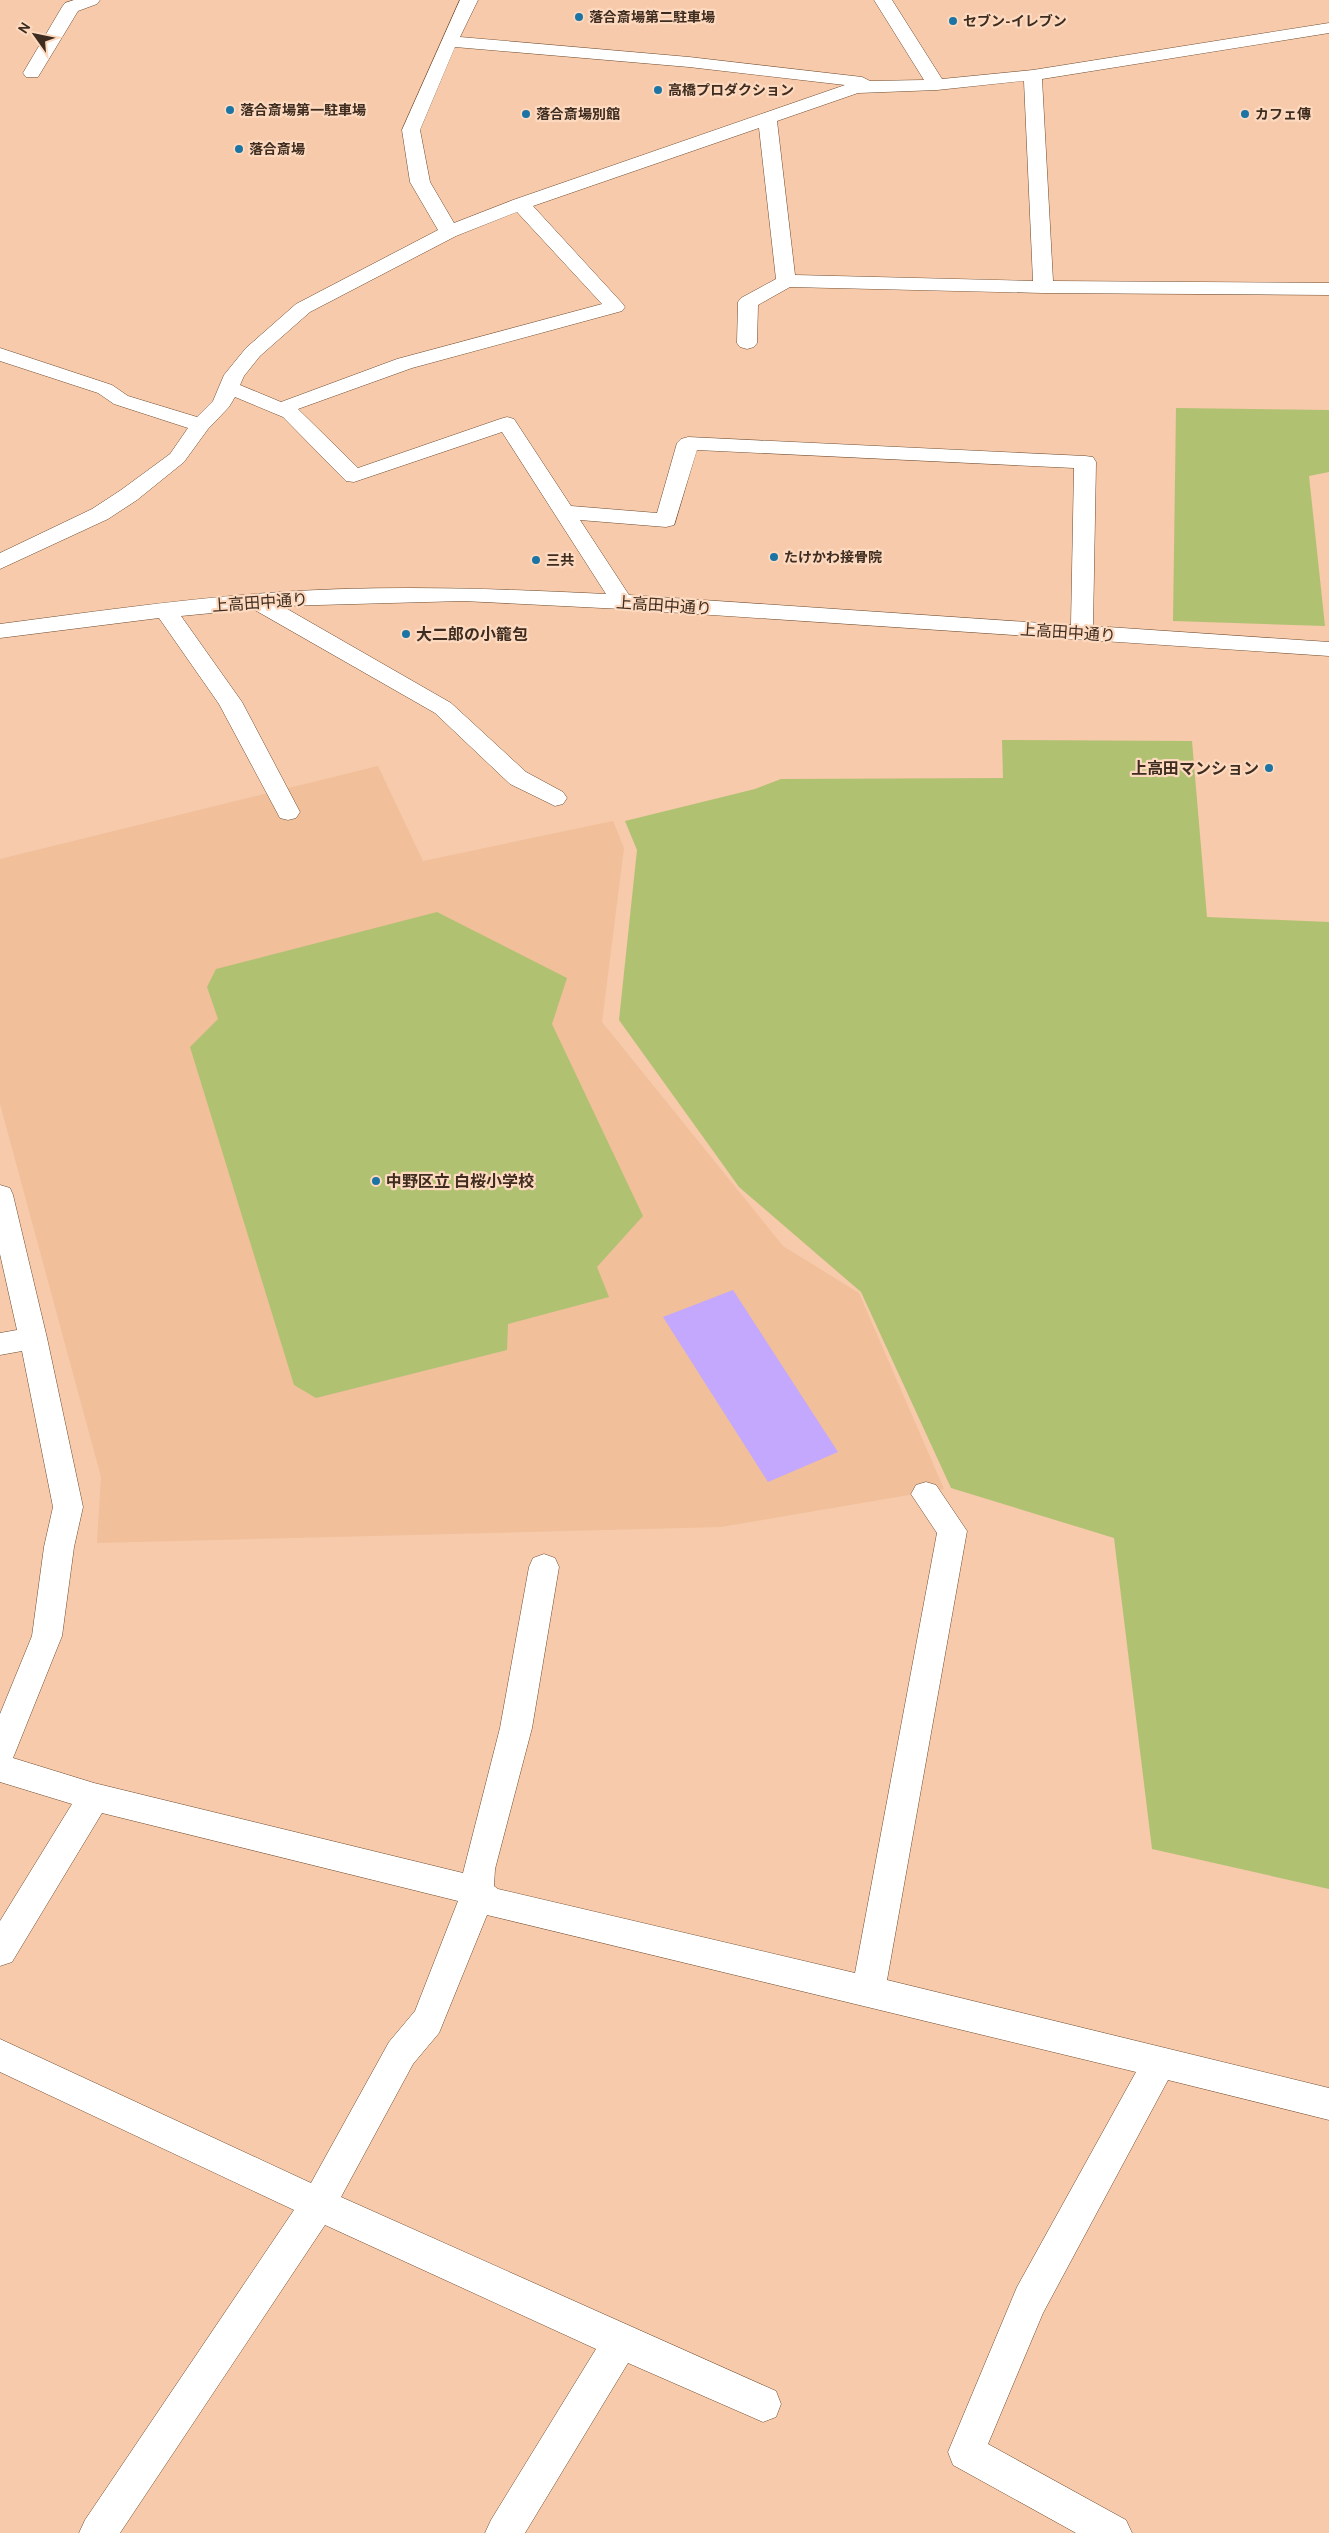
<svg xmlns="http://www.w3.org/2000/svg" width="1329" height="2533" viewBox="0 0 1329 2533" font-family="Overpass,'Noto Sans JP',sans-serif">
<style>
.built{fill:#f1bf9a}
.green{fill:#b1c172}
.water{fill:#c3a8fd}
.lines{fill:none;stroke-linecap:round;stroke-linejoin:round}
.minor-casing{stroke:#6f4b2e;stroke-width:1}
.minor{fill:#fff;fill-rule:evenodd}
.poi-dot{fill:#1b74a3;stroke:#fdd9bf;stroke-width:2}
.labels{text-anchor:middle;stroke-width:4.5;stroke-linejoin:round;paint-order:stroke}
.far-poi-label{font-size:14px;font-weight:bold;fill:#3d2c1f;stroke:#fdd9bf;text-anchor:start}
.street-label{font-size:16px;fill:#3d2c1f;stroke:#fdd9bf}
.poi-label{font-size:16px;font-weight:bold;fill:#3d2c1f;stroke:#fdd9bf;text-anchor:start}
</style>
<rect width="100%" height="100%" fill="#f6caaa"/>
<path class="built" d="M 378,766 L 423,861 L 613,821 L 624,848 L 602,1022 L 783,1246 L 859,1293 L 944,1489 L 721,1527 L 97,1543 L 101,1477 L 0,1104 L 0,859 Z"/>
<g class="green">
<path d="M 1176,408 L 1329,410 L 1329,472 L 1309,476 L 1325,626 L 1173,621 Z"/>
<path d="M 1002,740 L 1192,741 L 1207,917 L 1329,922 L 1329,1889 L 1152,1849 L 1114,1538 L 951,1488 L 861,1292 L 739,1187 L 619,1020 L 637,850 L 625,821 L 755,789 L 781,779 L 1003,778 Z"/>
<path d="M 437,912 L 567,978 L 552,1024 L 643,1216 L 597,1267 L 609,1297 L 508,1324 L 507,1350 L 316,1398 L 294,1385 L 190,1047 L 218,1019 L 207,987 L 216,969 Z"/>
</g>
<path class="water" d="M 733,1290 L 838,1452 L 768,1482 L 663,1317 Z"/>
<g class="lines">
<defs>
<g id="minor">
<path d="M 74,0 L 100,0 L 97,4 L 78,11 L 38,77 L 26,77 L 23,73 L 62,7 L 65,3 Z"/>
<path d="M 460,0 L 478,0 L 460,37 L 689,57 L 862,77 L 870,81 L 924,80 L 874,0 L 892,0 L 942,79 L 1033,70 L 1329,23 L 1329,33 L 1042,79 L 1053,281 L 1329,283 L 1329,295 L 1043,293 L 790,287 L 758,305 L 757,343 L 754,347 L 747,349 L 740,347 L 737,343 L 738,302 L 741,298 L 776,279 L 759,128 L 533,206 L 622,303 L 625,307 L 622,311 L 412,368 L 298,409 L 358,468 L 500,419 L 507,417 L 514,419 L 571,506 L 657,513 L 677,443 L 681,439 L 688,437 L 1085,456 L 1093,457 L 1096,462 L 1093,626 L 1329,642 L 1329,656 L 622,609 L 463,601 L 282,606 L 451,703 L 526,772 L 563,792 L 567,798 L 563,804 L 555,806 L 510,784 L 435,713 L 253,609 L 181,616 L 242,702 L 300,812 L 296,818 L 288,820 L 280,818 L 219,704 L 159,618 L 0,638 L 0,624 C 99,611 197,597 296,591 C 400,585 503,589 606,594 L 502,432 L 354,482 L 346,481 L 283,417 L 235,397 L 229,407 L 208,429 L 184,462 L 137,500 L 108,519 L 0,569 L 0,553 L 92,509 L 121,490 L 170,454 L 188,428 L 114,404 L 98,393 L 0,361 L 0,348 L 112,385 L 128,396 L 197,417 L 213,401 L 224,375 L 246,348 L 296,304 L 438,230 L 410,182 L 402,130 ZM 455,47 L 689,67 L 845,85 L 513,200 L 454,223 L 430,182 L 420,130 ZM 1024,81 L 1033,281 L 795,275 L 777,121 L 858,93 L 937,90 ZM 517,212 L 602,304 L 397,359 L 281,402 L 240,385 L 244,376 L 260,356 L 310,312 L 456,236 ZM 697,450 L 1074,468 L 1071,625 L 629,595 L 580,520 L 666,527 L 674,525 Z"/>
<path d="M 0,1185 L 10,1188 L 13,1195 L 47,1338 L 83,1507 L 74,1547 L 62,1636 L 13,1758 L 94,1783 L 463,1873 L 500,1728 L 529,1567 L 533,1558 L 544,1554 L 555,1558 L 559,1567 L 532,1728 L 495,1869 L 494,1886 L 498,1889 L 855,1973 L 937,1533 L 911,1494 L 916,1485 L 926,1482 L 936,1485 L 967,1531 L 887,1980 L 1329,2088 L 1329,2120 L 1168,2080 L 1043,2313 L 988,2444 L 1126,2520 L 1132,2533 L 1076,2533 L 953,2465 L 948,2452 L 1017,2287 L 1136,2072 L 487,1915 L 439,2033 L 413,2064 L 341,2197 L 776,2391 L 781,2404 L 776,2417 L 763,2422 L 628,2363 L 525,2533 L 485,2533 L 491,2520 L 596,2349 L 325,2225 L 120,2533 L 79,2533 L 85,2520 L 294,2210 L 0,2072 L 0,2039 L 311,2183 L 389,2042 L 415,2011 L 458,1901 L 102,1813 L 12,1962 L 0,1966 L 0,1921 L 72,1804 L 0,1782 L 0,1714 L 32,1636 L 44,1547 L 53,1507 L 22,1351 L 0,1355 L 0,1333 L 17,1330 L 0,1254 Z"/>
</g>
</defs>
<use href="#minor" class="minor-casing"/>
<use href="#minor" class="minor"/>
</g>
<g class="poi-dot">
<circle cx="579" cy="17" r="5"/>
<circle cx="953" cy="21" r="5"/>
<circle cx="658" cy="90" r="5"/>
<circle cx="230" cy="110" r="5"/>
<circle cx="526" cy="114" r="5"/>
<circle cx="1245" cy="114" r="5"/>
<circle cx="239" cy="149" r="5"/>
<circle cx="774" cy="557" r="5"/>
<circle cx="536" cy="560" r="5"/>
<circle cx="406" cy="634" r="5"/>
<circle cx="1269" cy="768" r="5"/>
<circle cx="376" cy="1181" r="5"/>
</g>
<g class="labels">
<g class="far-poi-label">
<text x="589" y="22">落合斎場第二駐車場</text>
<text x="963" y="26">セブン-イレブン</text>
<text x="668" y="95">高橋プロダクション</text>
<text x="240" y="115">落合斎場第一駐車場</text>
<text x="536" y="119">落合斎場別館</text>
<text x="1255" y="119">カフェ傳</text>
<text x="249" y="154">落合斎場</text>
<text x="784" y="562">たけかわ接骨院</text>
<text x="546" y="565">三共</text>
</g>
<g class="street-label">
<text transform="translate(260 602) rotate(-4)" y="6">上高田中通り</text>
<text transform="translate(664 605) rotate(4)" y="6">上高田中通り</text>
<text transform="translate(1068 632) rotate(4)" y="6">上高田中通り</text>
</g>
<g class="poi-label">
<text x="416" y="640">大二郎の小籠包</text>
<text x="1259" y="774" text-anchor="end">上高田マンション</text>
<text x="386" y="1187">中野区立 白桜小学校</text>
</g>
</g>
<g transform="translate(35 35) rotate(303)" stroke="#fdd9bf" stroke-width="4" paint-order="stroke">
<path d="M0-4L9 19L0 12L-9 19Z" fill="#3d2c1f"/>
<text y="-8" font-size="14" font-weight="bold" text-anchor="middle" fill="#3d2c1f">N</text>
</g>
</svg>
